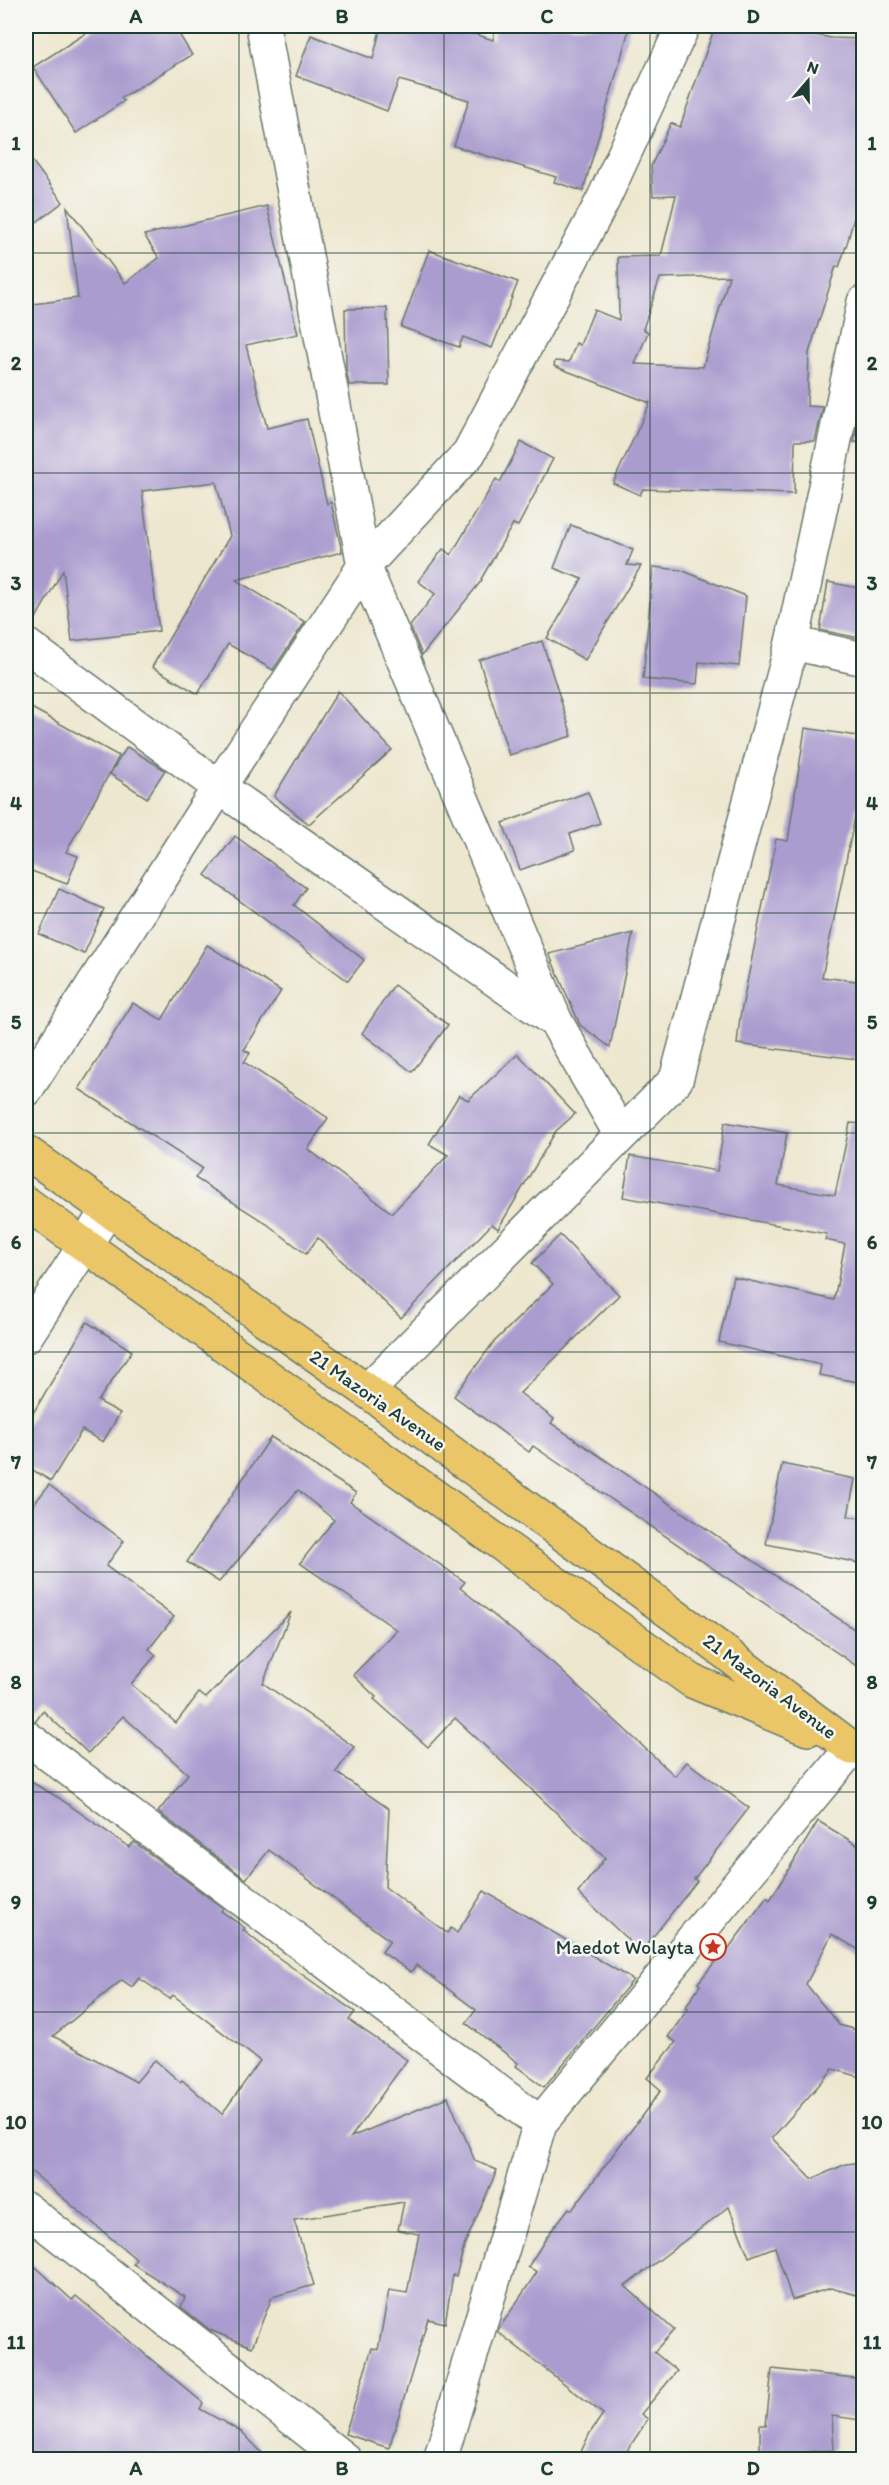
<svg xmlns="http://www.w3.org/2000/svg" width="889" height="2485" viewBox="0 0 889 2485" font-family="Itim,sans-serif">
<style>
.building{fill:#aa9ccf;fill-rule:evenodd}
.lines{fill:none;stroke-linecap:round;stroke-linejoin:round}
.minor-casing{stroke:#67786a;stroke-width:36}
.major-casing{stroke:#67786a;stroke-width:36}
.minor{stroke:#fff;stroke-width:33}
.major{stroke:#ebc669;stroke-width:33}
.grid{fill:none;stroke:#1f3d34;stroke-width:1.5;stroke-opacity:0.55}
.labels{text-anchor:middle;stroke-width:5;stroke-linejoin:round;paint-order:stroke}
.street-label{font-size:20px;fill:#1f3d34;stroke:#f6f6f2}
.poi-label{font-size:20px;fill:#1f3d34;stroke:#f6f6f2;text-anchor:end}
.neatline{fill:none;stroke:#1f3d34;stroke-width:2}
.grid-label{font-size:20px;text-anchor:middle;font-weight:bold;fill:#1f3d34}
</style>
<rect width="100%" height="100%" fill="#f6f6f2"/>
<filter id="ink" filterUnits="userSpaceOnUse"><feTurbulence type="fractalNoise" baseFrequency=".0167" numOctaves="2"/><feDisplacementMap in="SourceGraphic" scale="12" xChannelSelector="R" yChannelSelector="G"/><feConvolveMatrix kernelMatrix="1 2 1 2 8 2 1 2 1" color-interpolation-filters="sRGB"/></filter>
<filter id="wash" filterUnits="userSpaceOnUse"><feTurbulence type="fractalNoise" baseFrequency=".008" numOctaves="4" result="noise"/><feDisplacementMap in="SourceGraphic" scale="24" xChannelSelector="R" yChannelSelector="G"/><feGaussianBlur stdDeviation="1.35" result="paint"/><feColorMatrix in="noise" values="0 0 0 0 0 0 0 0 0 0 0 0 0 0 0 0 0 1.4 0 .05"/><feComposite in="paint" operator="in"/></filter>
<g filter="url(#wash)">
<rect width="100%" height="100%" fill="#eee7cf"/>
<g id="blocks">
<g class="building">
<path d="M 97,26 L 174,26 L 192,55 L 121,98 L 124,101 L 76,133 L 33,67 Z"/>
<path d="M 381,26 L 451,26 L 493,40 L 495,26 L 630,26 L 583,191 L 554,182 L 556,177 L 454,146 L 469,100 L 399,80 L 387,111 L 296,76 L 311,35 L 373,59 Z"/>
<path d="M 715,26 L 792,26 L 791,30 L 831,38 L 864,39 L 864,180 L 848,240 L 839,267 L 836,266 L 809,353 L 807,406 L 823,407 L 815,441 L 795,441 L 794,494 L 643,489 L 640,495 L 613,483 L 650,403 L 554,366 L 555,361 L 569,362 L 576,343 L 580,345 L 594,310 L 619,320 L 618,257 L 661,256 L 676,195 L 653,196 L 651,166 L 671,123 L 680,127 ZM 729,276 L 703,367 L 635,364 L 648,332 L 643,329 L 660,278 Z"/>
<path d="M 26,153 L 63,202 L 26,230 Z"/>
<path d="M 267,206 L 298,334 L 246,345 L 267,428 L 307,419 L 327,504 L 331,502 L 342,552 L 236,580 L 305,622 L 273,670 L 228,644 L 198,694 L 152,667 L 230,536 L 216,482 L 142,491 L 159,631 L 72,641 L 63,570 L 31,627 L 26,627 L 26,305 L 78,298 L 67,207 L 125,283 L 159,258 L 144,235 Z"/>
<path d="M 429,250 L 518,282 L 492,348 L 463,337 L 459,347 L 401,327 Z"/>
<path d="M 387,308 L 389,385 L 349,385 L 346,367 L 345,309 Z"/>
<path d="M 860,409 L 864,410 L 864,443 L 854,442 Z"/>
<path d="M 521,442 L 553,459 L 518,526 L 513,524 L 481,579 L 482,580 L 422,655 L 410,626 L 435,594 L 418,581 L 443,549 L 451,555 L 496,479 L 500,482 Z"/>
<path d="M 571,525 L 633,550 L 627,565 L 641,566 L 585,660 L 547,638 L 582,579 L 554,568 Z"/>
<path d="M 653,567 L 681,570 L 746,596 L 739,666 L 699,662 L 697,684 L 643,679 Z"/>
<path d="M 828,582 L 864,589 L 864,639 L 820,630 Z"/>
<path d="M 542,641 L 572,736 L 509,755 L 479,660 Z"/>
<path d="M 338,691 L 392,750 L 309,824 L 274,796 Z"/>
<path d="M 26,705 L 119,756 L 66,852 L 78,856 L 67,884 L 26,869 Z"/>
<path d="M 805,728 L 864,737 L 864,808 L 857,807 L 822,977 L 864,982 L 864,1060 L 737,1044 L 740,1017 L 776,839 L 788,841 Z"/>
<path d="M 127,747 L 165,770 L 147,798 L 110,774 Z"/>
<path d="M 588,792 L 600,823 L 570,834 L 575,850 L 520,870 L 503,823 Z"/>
<path d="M 235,836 L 306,888 L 294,905 L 364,960 L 348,981 L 205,875 Z"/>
<path d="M 59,889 L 104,909 L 84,954 L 39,934 Z"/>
<path d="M 633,933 L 610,1047 L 580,1025 L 549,954 Z"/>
<path d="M 207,945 L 281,991 L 244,1050 L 250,1053 L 244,1062 L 328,1118 L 308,1149 L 392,1213 L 448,1155 L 429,1144 L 459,1095 L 468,1100 L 518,1054 L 575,1114 L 556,1131 L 498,1229 L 492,1224 L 401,1318 L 318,1238 L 306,1254 L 267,1224 L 195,1178 L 202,1168 L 79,1089 L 133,1003 L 162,1020 Z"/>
<path d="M 394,985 L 448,1025 L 412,1072 L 362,1033 Z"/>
<path d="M 725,1122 L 787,1133 L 778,1185 L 835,1195 L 850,1123 L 864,1124 L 864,1383 L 819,1375 L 821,1365 L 719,1342 L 733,1277 L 834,1300 L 845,1244 L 825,1240 L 827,1234 L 623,1197 L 630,1156 L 717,1171 Z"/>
<path d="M 560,1235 L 619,1295 L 520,1393 L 554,1419 L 551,1423 L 864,1636 L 864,1671 L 533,1446 L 529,1452 L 454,1396 L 493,1343 L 553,1284 L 532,1263 Z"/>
<path d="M 87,1322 L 132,1351 L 98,1401 L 120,1413 L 103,1442 L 82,1430 L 51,1481 L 26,1466 L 26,1425 Z"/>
<path d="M 271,1437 L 356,1493 L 350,1502 L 465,1582 L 460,1588 L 554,1664 L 675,1776 L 687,1762 L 749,1808 L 694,1879 L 697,1881 L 641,1952 L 578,1893 L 605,1858 L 455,1718 L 428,1747 L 374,1699 L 376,1697 L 353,1675 L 397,1630 L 300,1563 L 334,1520 L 298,1490 L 219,1582 L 187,1562 Z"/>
<path d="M 782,1464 L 855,1479 L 848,1516 L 864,1519 L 864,1564 L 766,1544 Z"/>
<path d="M 49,1485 L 124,1541 L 106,1566 L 174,1617 L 149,1649 L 156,1655 L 131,1684 L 176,1723 L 199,1693 L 206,1698 L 291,1612 L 263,1683 L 354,1747 L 336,1772 L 389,1809 L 385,1887 L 447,1933 L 451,1928 L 457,1933 L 484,1891 L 633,1980 L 544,2087 L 516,2066 L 518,2063 L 466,2023 L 476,2010 L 416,1965 L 411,1972 L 382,1952 L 390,1941 L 269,1850 L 246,1879 L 158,1812 L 188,1774 L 123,1716 L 88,1753 L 43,1711 L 36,1721 L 26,1719 L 26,1514 Z"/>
<path d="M 26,1779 L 59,1798 L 129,1847 L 134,1842 L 223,1908 L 221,1911 L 245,1928 L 243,1930 L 269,1951 L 355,2012 L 349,2020 L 407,2060 L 351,2137 L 448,2097 L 475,2161 L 497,2170 L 465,2244 L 456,2276 L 453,2275 L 445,2323 L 428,2319 L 389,2448 L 345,2434 L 372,2348 L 378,2350 L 389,2290 L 407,2293 L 419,2234 L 398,2230 L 404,2202 L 294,2220 L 314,2285 L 272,2297 L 252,2347 L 210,2330 L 181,2307 L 185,2297 L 133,2264 L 136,2259 L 26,2167 ZM 139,1978 L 170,1999 L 173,1995 L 260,2061 L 222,2114 L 182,2080 L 180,2082 L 155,2060 L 136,2082 L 53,2036 L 122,1980 L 132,1987 Z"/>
<path d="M 818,1821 L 864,1849 L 864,1953 L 832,1934 L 806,1984 L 839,2025 L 864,2032 L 864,2078 L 833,2069 L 772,2138 L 812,2179 L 846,2164 L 864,2162 L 864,2297 L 831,2288 L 792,2300 L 775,2247 L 749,2257 L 729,2207 L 625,2286 L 674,2330 L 654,2352 L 677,2371 L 641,2414 L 648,2419 L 621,2460 L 577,2460 L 590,2433 L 603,2414 L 498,2332 L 498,2330 L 537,2272 L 528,2267 L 548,2235 L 569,2208 L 572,2210 L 661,2090 L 647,2078 L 676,2042 L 668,2037 L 688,2009 L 685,2008 L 700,1985 L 698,1983 L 726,1948 L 728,1949 L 767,1897 L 770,1900 Z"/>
<path d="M 26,2258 L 72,2300 L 76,2296 L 203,2403 L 200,2409 L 242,2432 L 269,2460 L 26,2460 Z"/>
<path d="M 772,2369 L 864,2379 L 861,2420 L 832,2416 L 834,2450 L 807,2452 L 809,2460 L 760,2460 L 760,2425 L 766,2425 Z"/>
</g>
</g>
</g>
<g filter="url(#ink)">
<use href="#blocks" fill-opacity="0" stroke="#67786a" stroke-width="1.5"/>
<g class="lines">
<defs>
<g id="minor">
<path d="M 263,26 L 364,566 L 556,1022 L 621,1135"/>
<path d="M 792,643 L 864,659"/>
<path d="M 26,645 L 219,787 L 556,1022"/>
<path d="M 26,1090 L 219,787 L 364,566 L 469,453 L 603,200 L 683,26"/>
<path d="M 26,1336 L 107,1211"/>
<path d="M 367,1391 L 676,1080 L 792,643 L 864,302"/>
<path d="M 26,1737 L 540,2123"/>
<path d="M 26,2209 L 345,2460"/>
<path d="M 440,2460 L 540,2123 L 852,1748"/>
</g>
<g id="major">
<path d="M 26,1152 L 367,1391 L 719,1648 L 852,1748"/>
<path d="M 26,1203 L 692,1681 L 808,1729"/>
</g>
</defs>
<use href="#minor" class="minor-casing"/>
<use href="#major" class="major-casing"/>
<use href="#minor" class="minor"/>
<use href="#major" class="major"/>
</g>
</g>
<path class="grid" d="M 239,26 L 239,2460M 444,26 L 444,2460M 650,26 L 650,2460M 26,253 L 864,253M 26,473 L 864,473M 26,693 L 864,693M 26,913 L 864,913M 26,1133 L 864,1133M 26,1352 L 864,1352M 26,1572 L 864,1572M 26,1792 L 864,1792M 26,2012 L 864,2012M 26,2232 L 864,2232"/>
<defs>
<symbol id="sight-ring" viewBox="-11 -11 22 22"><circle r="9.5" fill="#f6f6f2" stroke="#c8321e" stroke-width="1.5"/><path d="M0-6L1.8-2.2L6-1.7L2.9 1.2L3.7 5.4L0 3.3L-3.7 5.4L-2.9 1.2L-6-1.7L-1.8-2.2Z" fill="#c8321e"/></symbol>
</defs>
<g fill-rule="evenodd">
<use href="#sight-ring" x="698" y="1932" width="30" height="30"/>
</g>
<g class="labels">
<g class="street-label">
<text transform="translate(378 1400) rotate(35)" y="7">21 Mazoria Avenue</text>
<text transform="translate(770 1686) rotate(37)" y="7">21 Mazoria Avenue</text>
</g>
<g class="poi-label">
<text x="694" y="1954">Maedot Wolayta</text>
</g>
</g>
<rect width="889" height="2485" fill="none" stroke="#f6f6f2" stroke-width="66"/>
<g transform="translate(808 81) rotate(20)" stroke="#f6f6f2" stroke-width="4.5" paint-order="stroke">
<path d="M0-4.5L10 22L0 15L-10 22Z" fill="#1f3d34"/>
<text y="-9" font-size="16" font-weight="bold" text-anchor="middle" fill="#1f3d34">N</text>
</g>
<rect x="33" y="33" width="823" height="2419" class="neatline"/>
<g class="grid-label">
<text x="136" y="23">A</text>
<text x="342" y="23">B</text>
<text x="547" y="23">C</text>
<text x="753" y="23">D</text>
<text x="16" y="150">1</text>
<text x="872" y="150">1</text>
<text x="16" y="370">2</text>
<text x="872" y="370">2</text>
<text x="16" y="590">3</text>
<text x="872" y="590">3</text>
<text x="16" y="810">4</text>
<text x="872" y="810">4</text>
<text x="16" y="1029">5</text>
<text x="872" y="1029">5</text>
<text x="16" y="1249">6</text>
<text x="872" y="1249">6</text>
<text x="16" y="1469">7</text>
<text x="872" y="1469">7</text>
<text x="16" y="1689">8</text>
<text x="872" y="1689">8</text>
<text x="16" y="1909">9</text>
<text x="872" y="1909">9</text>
<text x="16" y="2129">10</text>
<text x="872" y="2129">10</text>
<text x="16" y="2349">11</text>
<text x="872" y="2349">11</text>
<text x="136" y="2475">A</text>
<text x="342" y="2475">B</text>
<text x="547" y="2475">C</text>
<text x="753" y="2475">D</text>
</g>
</svg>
